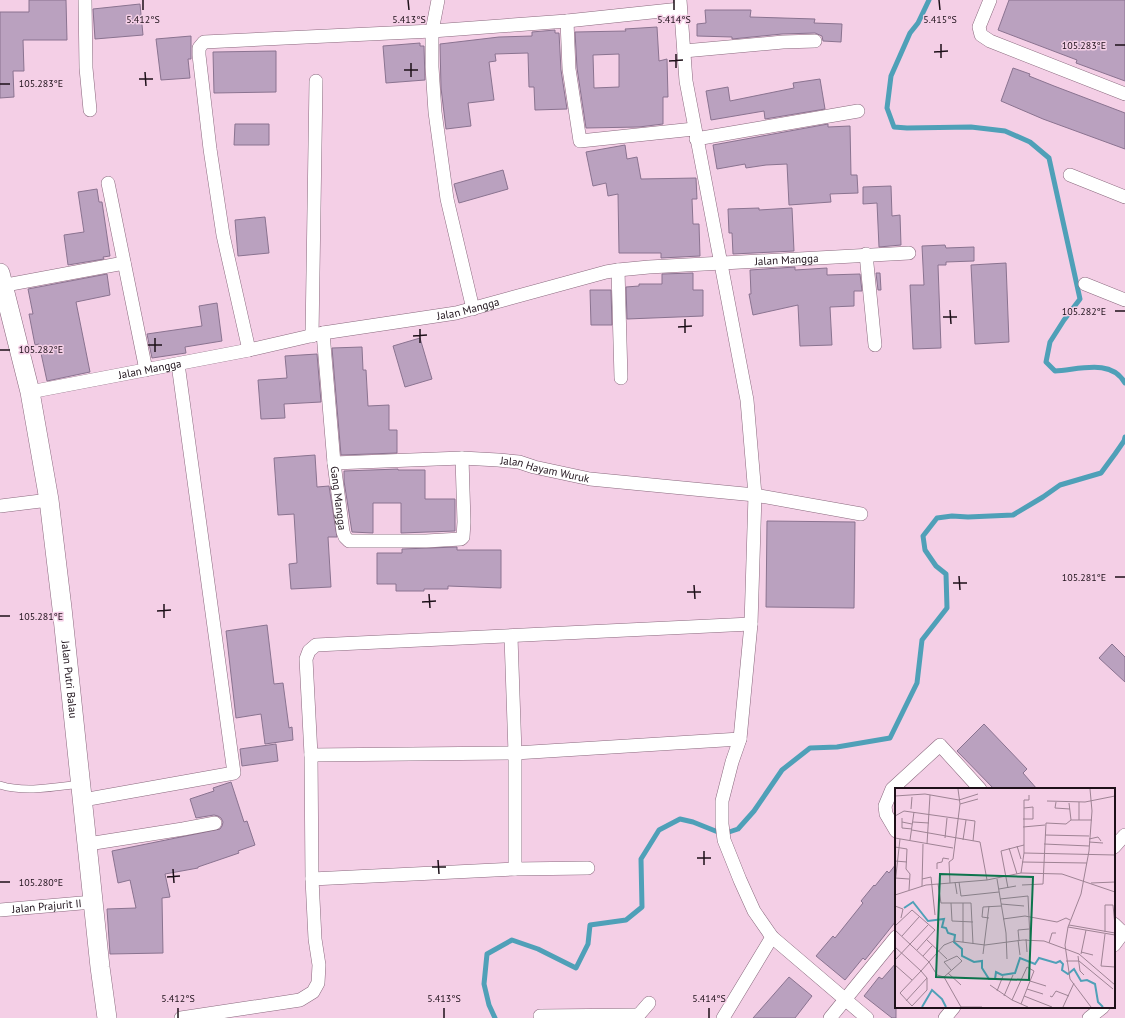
<svg xmlns="http://www.w3.org/2000/svg" width="1125" height="1018" viewBox="0 0 1125 1018" font-family="'PT Sans',sans-serif">
<style>
.lines{fill:none;stroke-linecap:round;stroke-linejoin:round}
.stream{stroke:#4fa0b8;stroke-width:5}
.building{fill:#baa1bf;stroke:#8a7390;fill-rule:evenodd}
.service-casing{stroke:#8a697e;stroke-width:8}
.minor-casing{stroke:#8a697e;stroke-width:14}
.secondary-casing{stroke:#8a697e;stroke-width:20}
.service{stroke:#fff;stroke-width:7}
.minor{stroke:#fff;stroke-width:13}
.secondary{stroke:#fff;stroke-width:19}
.ticks{fill:none;stroke:#1d1019;stroke-width:1.5}
.labels{text-anchor:middle;stroke-width:3;stroke-linejoin:round;paint-order:stroke}
.street-label{font-size:11px;fill:#1d1019;stroke:#f4cfe6}
.inset-river{fill:none;stroke:#4fa0b8;stroke-width:2}
.inset-road{fill:none;stroke:#9e8394;stroke-width:1}
.view{fill:#0c744c;fill-opacity:0.15;stroke:#0c744c;stroke-width:2}
.inset-edge{fill:none;stroke:#1d1019;stroke-width:2}
.ticks-label{font-size:10px;text-anchor:middle;fill:#1d1019;stroke:#f4cfe6;stroke-width:3;stroke-linejoin:round;paint-order:stroke}
</style>
<rect width="100%" height="100%" fill="#f4cfe6"/>
<g class="lines">
<g class="stream">
<path d="M 929,0 L 918,23 L 910,33 L 891,76 L 887,108 L 894,127 L 907,128 L 971,127 L 1005,131 L 1030,142 L 1049,158 L 1080,299 L 1064,320 L 1050,342 L 1046,362 L 1055,371 C 1078,370 1111,358 1125,383"/>
<path d="M 495,1018 L 489,1005 L 484,984 L 487,954 L 512,940 L 538,949 L 576,968 L 588,944 L 590,925 L 626,920 L 642,907 L 641,859 L 659,830 L 680,819 L 693,822 L 723,834 L 738,829 L 754,811 L 782,770 L 810,748 L 837,747 L 890,738 L 917,683 L 922,640 L 947,608 L 946,574 L 936,566 L 925,550 L 923,536 L 937,518 L 952,516 L 968,517 L 1013,515 L 1043,497 L 1060,485 L 1101,473 L 1115,454 L 1124,441 L 1125,437"/>
</g>
</g>
<g class="building">
<path d="M 29,0 L 66,0 L 67,40 L 23,40 L 24,71 L 13,71 L 14,97 L 0,98 L 0,12 L 29,12 Z"/>
<path d="M 1009,0 L 1125,0 L 1125,81 L 1076,63 L 1077,60 L 998,30 Z"/>
<path d="M 140,4 L 143,35 L 95,39 L 93,9 Z"/>
<path d="M 705,10 L 751,10 L 750,17 L 815,19 L 814,23 L 842,24 L 841,42 L 823,41 L 822,36 L 815,33 L 782,34 L 732,39 L 732,37 L 697,36 L 697,24 L 706,23 Z"/>
<path d="M 657,27 L 659,61 L 667,59 L 668,97 L 663,97 L 663,124 L 639,127 L 586,128 L 577,68 L 575,32 L 626,31 L 625,29 ZM 619,54 L 619,87 L 594,88 L 593,55 Z"/>
<path d="M 555,30 L 555,33 L 559,33 L 561,70 L 567,109 L 535,110 L 534,87 L 529,87 L 528,53 L 495,54 L 496,61 L 489,62 L 494,100 L 468,103 L 471,126 L 446,129 L 441,88 L 440,44 L 499,37 L 532,36 L 532,32 Z"/>
<path d="M 191,36 L 191,59 L 188,59 L 190,78 L 161,80 L 156,39 Z"/>
<path d="M 420,43 L 420,46 L 424,46 L 425,80 L 386,83 L 383,46 Z"/>
<path d="M 276,51 L 276,92 L 214,93 L 213,52 Z"/>
<path d="M 1013,68 L 1030,74 L 1029,76 L 1054,86 L 1125,113 L 1125,149 L 1043,119 L 1001,101 Z"/>
<path d="M 820,79 L 825,109 L 765,119 L 764,111 L 711,120 L 706,91 L 728,87 L 730,101 L 794,88 L 793,83 Z"/>
<path d="M 235,124 L 269,124 L 269,145 L 234,145 Z"/>
<path d="M 828,124 L 828,127 L 850,126 L 851,175 L 857,175 L 858,193 L 830,194 L 831,202 L 789,205 L 787,164 L 766,165 L 746,168 L 745,164 L 717,169 L 713,145 Z"/>
<path d="M 625,145 L 627,159 L 637,157 L 641,179 L 696,178 L 697,199 L 692,199 L 693,224 L 699,224 L 700,256 L 661,258 L 661,253 L 619,253 L 618,194 L 608,196 L 606,183 L 593,186 L 586,152 Z"/>
<path d="M 503,170 L 508,189 L 459,203 L 454,184 Z"/>
<path d="M 891,186 L 892,216 L 900,215 L 901,245 L 879,247 L 877,203 L 863,204 L 863,187 Z"/>
<path d="M 97,189 L 99,202 L 102,202 L 110,256 L 103,257 L 104,259 L 68,265 L 64,235 L 84,232 L 78,192 Z"/>
<path d="M 759,208 L 759,210 L 792,208 L 794,251 L 733,254 L 732,233 L 729,233 L 728,209 Z"/>
<path d="M 265,217 L 269,253 L 238,256 L 235,220 Z"/>
<path d="M 945,245 L 946,248 L 974,247 L 974,261 L 946,262 L 946,265 L 938,265 L 941,348 L 913,349 L 910,285 L 924,285 L 922,246 Z"/>
<path d="M 1006,263 L 1009,342 L 975,344 L 971,265 Z"/>
<path d="M 795,267 L 795,270 L 827,268 L 827,275 L 860,274 L 862,291 L 854,291 L 854,306 L 830,307 L 832,345 L 800,346 L 798,305 L 753,315 L 749,294 L 751,294 L 750,270 Z"/>
<path d="M 693,273 L 693,290 L 703,290 L 703,316 L 627,319 L 626,287 L 639,286 L 639,284 L 662,284 L 662,274 Z"/>
<path d="M 876,273 L 880,273 L 881,290 L 878,290 Z"/>
<path d="M 107,274 L 110,295 L 76,302 L 90,372 L 47,381 L 39,344 L 35,345 L 29,314 L 33,314 L 28,289 Z"/>
<path d="M 590,290 L 611,290 L 612,325 L 591,325 Z"/>
<path d="M 217,303 L 222,341 L 185,347 L 186,353 L 152,358 L 147,334 L 202,326 L 199,306 Z"/>
<path d="M 420,338 L 432,379 L 405,387 L 393,346 Z"/>
<path d="M 362,347 L 363,370 L 366,370 L 368,406 L 389,405 L 389,430 L 397,430 L 397,453 L 341,455 L 332,348 Z"/>
<path d="M 317,354 L 321,402 L 284,404 L 285,418 L 261,419 L 258,380 L 287,378 L 285,356 Z"/>
<path d="M 315,455 L 317,487 L 329,486 L 337,537 L 328,537 L 331,587 L 291,589 L 289,564 L 297,563 L 294,514 L 278,515 L 274,458 Z"/>
<path d="M 398,469 L 398,470 L 425,470 L 425,499 L 455,499 L 455,531 L 401,533 L 401,503 L 373,503 L 373,533 L 352,532 L 344,481 L 344,471 Z"/>
<path d="M 767,521 L 855,522 L 854,608 L 766,607 Z"/>
<path d="M 457,547 L 457,550 L 501,550 L 501,588 L 448,586 L 448,589 L 424,589 L 424,591 L 396,591 L 396,584 L 377,584 L 377,553 L 402,553 L 402,549 Z"/>
<path d="M 267,625 L 274,684 L 283,683 L 289,728 L 292,727 L 293,740 L 265,744 L 261,714 L 236,718 L 226,631 Z"/>
<path d="M 1112,644 L 1125,657 L 1125,682 L 1099,658 Z"/>
<path d="M 984,724 L 1027,769 L 1023,773 L 1037,789 L 994,789 L 957,751 Z"/>
<path d="M 276,744 L 278,761 L 242,766 L 240,749 Z"/>
<path d="M 231,782 L 244,822 L 247,821 L 255,845 L 238,851 L 239,853 L 198,867 L 198,868 L 165,874 L 170,897 L 162,898 L 163,953 L 110,954 L 107,909 L 136,908 L 130,880 L 118,883 L 112,851 L 220,829 L 222,826 L 223,822 L 221,818 L 218,816 L 214,815 L 196,818 L 190,799 L 214,791 L 213,788 Z"/>
<path d="M 896,864 L 896,921 L 865,960 L 863,958 L 845,980 L 816,956 L 833,936 L 835,938 L 863,903 L 861,901 L 874,885 L 875,886 L 887,871 L 889,873 Z"/>
<path d="M 896,963 L 896,1018 L 892,1018 L 864,996 L 879,977 L 882,979 Z"/>
<path d="M 789,977 L 812,996 L 795,1018 L 753,1018 Z"/>
</g>
<g class="lines">
<defs>
<path id="service" d="M 0,785 C 25,793 55,787 81,784"/>
<g id="minor">
<path d="M 85,0 L 86,68 L 90,110"/>
<path d="M 438,0 L 432,31 L 432,67 L 435,112 L 447,199 L 473,309"/>
<path d="M 680,0 L 686,81 L 747,400 L 755,495 L 751,624 L 740,739 L 732,762 L 722,801 L 722,824 L 724,840 L 740,880 L 754,911 L 772,937 L 867,1018"/>
<path d="M 990,0 L 979,27 L 981,35 L 990,41 L 1125,94"/>
<path d="M 567,21 L 569,69 L 580,141 L 694,129"/>
<path d="M 684,51 L 783,42 L 815,41"/>
<path d="M 696,139 L 858,111"/>
<path d="M 1070,175 L 1125,197"/>
<path d="M 108,183 L 146,370"/>
<path d="M 866,254 L 875,345"/>
<path d="M 618,270 L 621,378"/>
<path d="M 1085,284 L 1125,300"/>
<path d="M 0,286 L 124,263"/>
<path id="s1" d="M 323,333 L 334,463 L 343,532 L 345,537 L 349,541 L 426,541 L 461,539 L 463,537 L 464,522 L 462,458"/>
<path d="M 312,336 L 316,81"/>
<path d="M 249,350 L 223,235 L 210,149 L 199,55 L 199,48 L 204,42 L 432,31 L 567,21 L 680,9"/>
<path id="s2" d="M 30,392 L 249,350 L 323,333 L 456,313 L 606,272 L 618,270 L 649,267 L 909,253"/>
<path id="s3" d="M 334,463 L 462,458 L 498,460 L 519,462 L 534,467 L 590,479 L 755,495 L 861,514"/>
<path d="M 0,506 L 49,500"/>
<path d="M 740,739 L 515,753 L 311,755 L 306,659 L 309,651 L 316,645 L 751,624"/>
<path d="M 83,800 L 234,773 L 178,364"/>
<path d="M 896,831 L 886,814 L 885,806 L 892,789 L 940,745 L 980,789"/>
<path d="M 88,844 L 183,829 L 215,823"/>
<path d="M 1114,847 L 1125,835"/>
<path d="M 515,869 L 588,868"/>
<path d="M 312,879 L 515,869 L 515,753 L 511,637"/>
<path id="s4" d="M 0,910 L 93,902"/>
<path d="M 1114,924 L 1123,933 L 1125,932"/>
<path d="M 1114,945 L 1123,933"/>
<path d="M 540,1016 L 638,1015"/>
<path d="M 181,1018 L 300,1000 L 313,992 L 318,983 L 319,965 L 315,939 L 312,879 L 311,755"/>
<path d="M 636,1018 L 649,1003"/>
<path d="M 723,1018 L 772,937"/>
<path d="M 830,1018 L 896,937"/>
<path d="M 945,1018 L 954,1007"/>
<path d="M 1089,1018 L 1103,1007"/>
</g>
<g id="secondary">
<path id="s5" d="M 0,273 L 30,392 L 49,500 L 62,608 L 100,967 L 107,1018"/>
</g>
</defs>
<use href="#service" class="service-casing"/>
<use href="#minor" class="minor-casing"/>
<use href="#secondary" class="secondary-casing"/>
<use href="#service" class="service"/>
<use href="#minor" class="minor"/>
<use href="#secondary" class="secondary"/>
</g>
<path class="ticks" d="M 143,0 L 143,10M 408,0 L 409,10M 674,0 L 674,10M 939,0 L 940,10M 941,44 L 941,58M 1115,45 L 1125,45M 934,52 L 948,51M 676,54 L 676,68M 669,61 L 683,60M 411,63 L 411,77M 404,70 L 418,70M 145,72 L 146,86M 139,79 L 153,79M 0,84 L 10,84M 950,310 L 951,324M 1115,311 L 1125,311M 943,317 L 957,317M 685,319 L 685,333M 678,327 L 692,326M 420,329 L 420,343M 413,336 L 427,335M 155,338 L 155,352M 148,345 L 162,345M 0,350 L 10,350M 959,576 L 960,590M 1115,577 L 1125,577M 953,583 L 967,583M 694,585 L 695,599M 687,592 L 701,592M 429,594 L 430,608M 422,602 L 436,601M 164,604 L 164,618M 157,611 L 171,610M 0,616 L 10,616M 704,851 L 704,865M 697,858 L 711,858M 438,860 L 439,874M 432,867 L 446,867M 173,869 L 174,883M 167,877 L 180,876M 0,882 L 10,882M 178,1008 L 178,1018M 444,1008 L 444,1018M 709,1008 L 709,1018"/>
<g class="labels">
<g class="street-label">
<text dy="4" stroke="none"><textPath href="#s2" startOffset="770">Jalan Mangga</textPath></text>
<text dy="4" stroke="none"><textPath href="#s2" startOffset="446">Jalan Mangga</textPath></text>
<text dy="4" stroke="none"><textPath href="#s2" startOffset="122">Jalan Mangga</textPath></text>
<text dy="4" stroke="none"><textPath href="#s3" startOffset="212">Jalan Hayam Wuruk</textPath></text>
<text dy="4" stroke="none"><textPath href="#s1" startOffset="166">Gang Mangga</textPath></text>
<text dy="4" stroke="none"><textPath href="#s5" startOffset="413">Jalan Putri Balau</textPath></text>
<text dy="4" stroke="none"><textPath href="#s4" startOffset="47">Jalan Prajurit II</textPath></text>
</g>
</g>
<g transform="translate(895 788)">
<rect width="220" height="220" fill="#f4cfe6"/>
<path class="inset-river" d="M 9,120 L 18,114 L 33,133 L 49,131 L 47,139 L 51,140 L 53,145 L 60,147 L 59,154 L 67,161 L 67,168 L 79,174 L 87,173 L 87,180 L 94,191 L 100,191 L 101,184 L 107,187 L 120,185 L 125,170 L 140,176 L 144,170 L 161,175 L 165,173 L 168,176 L 167,182 L 173,186 L 179,181 L 186,193 L 192,192 L 200,196 L 203,214 L 208,219M 27,219 L 37,202 L 47,211 L 51,219"/>
<path class="inset-road" d="M 195,1 L 197,23 L 194,63 L 186,106 L 173,139 L 170,157 L 175,191 L 196,219M 0,8 L 30,6 L 64,12 L 83,6M 152,13 L 190,14 L 220,8M 161,14 L 160,20 L 175,21M 184,14 L 184,32M 174,15 L 176,32M 65,16 L 83,11M 16,21 L 17,9M 0,28 L 9,23 L 80,33 L 78,53M 7,30 L 7,34 L 17,36M 128,31 L 138,31 L 138,19 L 129,20M 7,34 L 7,40 L 17,41M 18,34 L 34,35M 128,39 L 150,37M 17,42 L 85,54 L 92,92M 150,47 L 194,48M 0,50 L 58,60M 50,50 L 52,30M 194,51 L 203,49 L 206,53M 15,52 L 19,24M 68,52 L 71,32M 194,54 L 208,55M 32,56 L 35,7M 149,56 L 194,58M 122,58 L 126,71M 0,59 L 12,61 L 11,81 L 15,86 L 14,102M 114,60 L 122,86M 129,65 L 220,67M 0,73 L 12,74M 127,74 L 192,75M 42,81 L 42,75 L 47,74 L 48,70 L 54,71M 126,85 L 129,65 L 129,12 L 134,12 L 134,7M 0,90 L 14,91M 27,91 L 36,89 L 40,127M 102,91 L 111,145 L 112,171M 60,94 L 62,106M 64,94 L 66,108 L 104,104M 55,95 L 54,74 L 58,71 L 65,16 L 63,1M 196,95 L 220,94M 0,96 L 5,51M 43,96 L 46,115 L 68,115M 127,97 L 148,96 L 151,35 L 171,36 L 176,32 L 197,32M 27,98 L 28,56M 113,100 L 106,63 L 129,57M 104,101 L 121,98M 0,107 L 31,97 L 92,92 L 126,85 L 167,86 L 220,104M 105,111 L 133,108 L 135,151M 56,115 L 57,133 L 78,134M 106,116 L 129,118M 0,118 L 8,121 L 6,130M 94,130 L 87,129 L 88,119 L 106,118M 108,131 L 130,128 L 162,134 L 171,130 L 175,132M 174,137 L 220,145M 0,138 L 17,122 L 40,142 L 22,162M 173,139 L 220,147M 0,142 L 34,174M 210,144 L 210,117 L 218,117 L 220,137M 210,146 L 206,178 L 220,179M 7,148 L 24,129M 31,151 L 52,171M 131,151 L 132,164M 123,152 L 125,167M 124,152 L 123,142 L 134,141M 68,154 L 68,115 L 76,115 L 78,156M 154,155 L 157,145 L 161,145M 0,159 L 26,183 L 32,190 L 32,202 L 17,218 L 5,205 L 26,183 L 49,157 L 59,153 L 90,157 L 128,152 L 149,153 L 184,166 L 220,197M 186,164 L 198,167M 88,166 L 94,118M 186,166 L 191,142M 28,168 L 37,158M 183,168 L 185,183 L 189,187M 0,172 L 33,137M 171,173 L 184,173 L 218,201M 34,174 L 42,187 L 49,189M 0,177 L 17,192M 56,182 L 49,174 L 62,168 L 67,173 L 49,189 L 66,219 L 87,219M 53,185 L 66,197M 135,193 L 151,198M 95,197 L 117,212 L 133,219M 132,201 L 148,206M 102,203 L 108,188M 109,208 L 118,187M 129,208 L 157,219M 155,208 L 157,209 L 161,203 L 174,208M 117,212 L 132,179 L 139,183 L 126,216M 11,213 L 32,190M 168,219 L 179,195"/>
<path class="view" d="M 45,86 L 138,89 L 134,192 L 41,189 Z"/>
<rect width="220" height="220" class="inset-edge"/>
</g>
<g class="ticks-label">
<text x="143" y="23">5.412°S</text>
<text x="409" y="23">5.413°S</text>
<text x="674" y="23">5.414°S</text>
<text x="940" y="23">5.415°S</text>
<text x="1084" y="49">105.283°E</text>
<text x="41" y="87">105.283°E</text>
<text x="1084" y="315">105.282°E</text>
<text x="41" y="353">105.282°E</text>
<text x="1084" y="581">105.281°E</text>
<text x="41" y="620">105.281°E</text>
<text x="41" y="886">105.280°E</text>
<text x="178" y="1002">5.412°S</text>
<text x="444" y="1002">5.413°S</text>
<text x="709" y="1002">5.414°S</text>
</g>
</svg>
